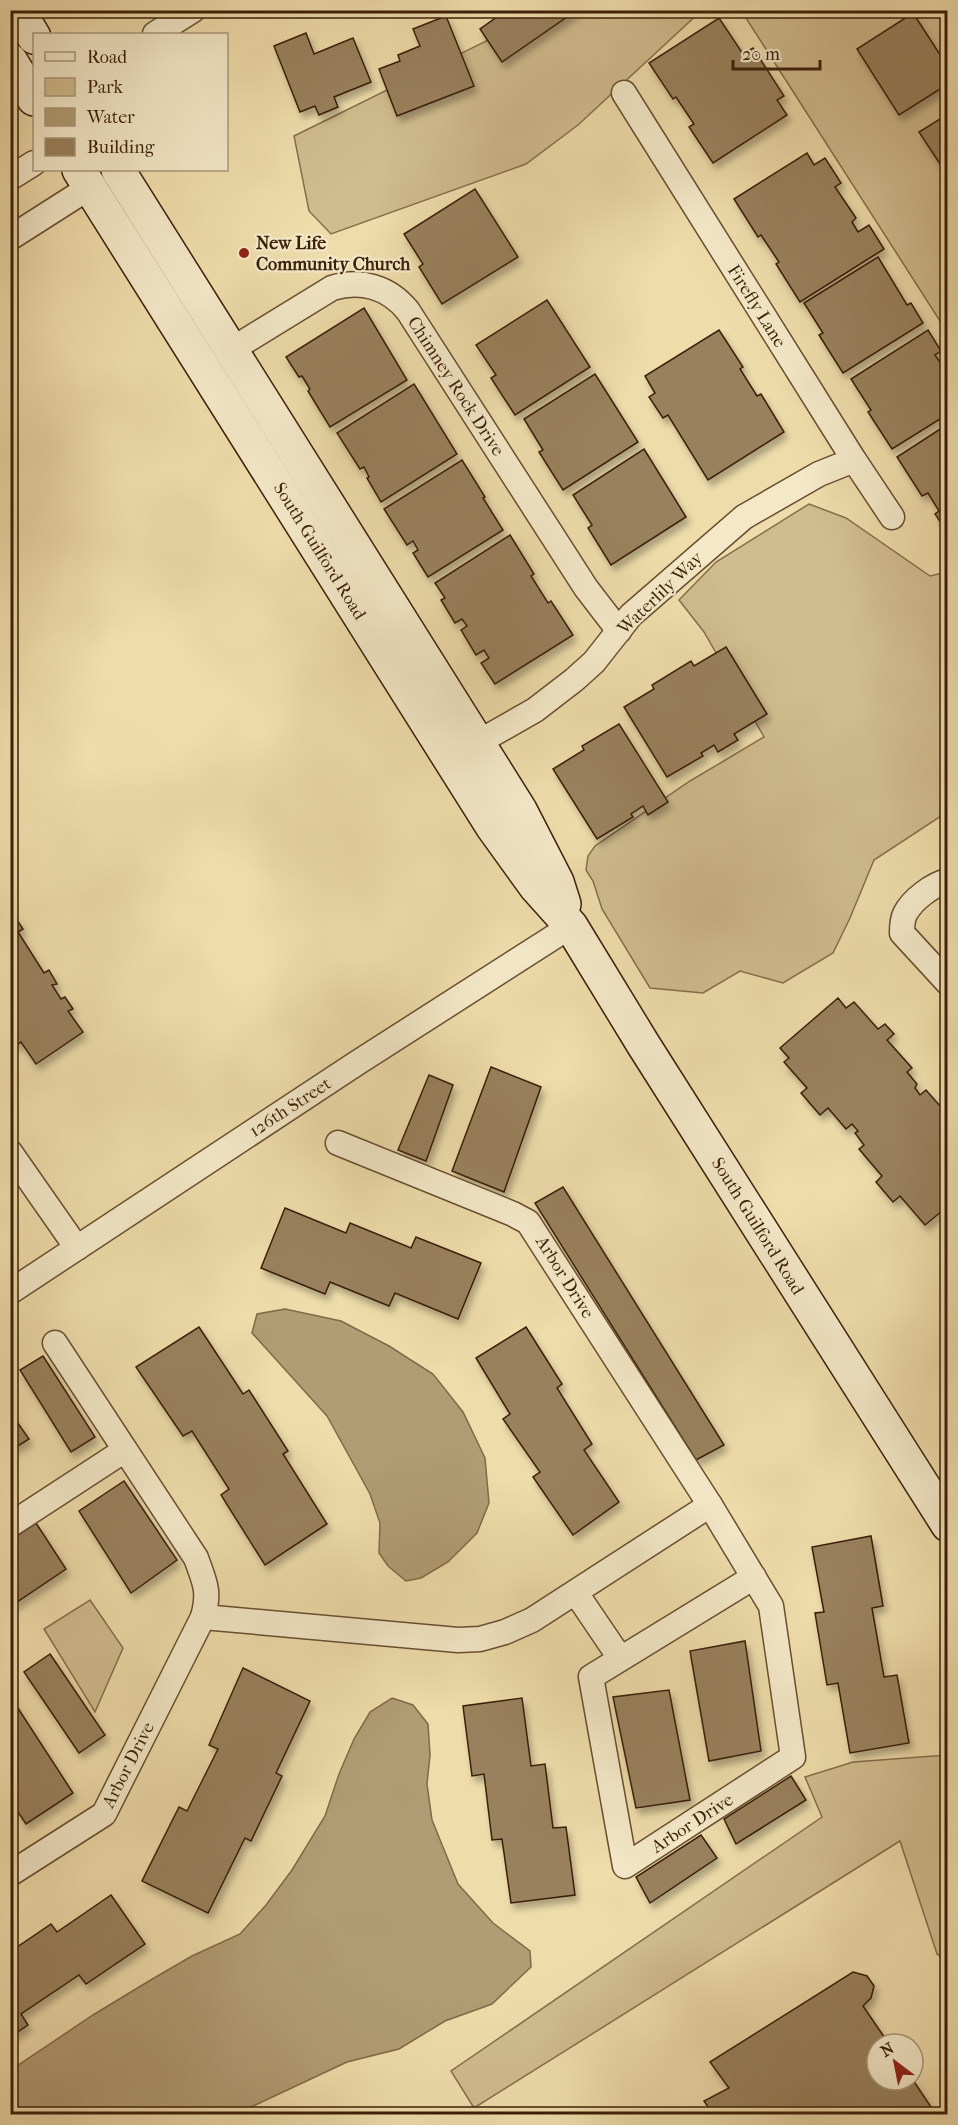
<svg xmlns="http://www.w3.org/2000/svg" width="958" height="2125" viewBox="0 0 958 2125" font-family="'IM FELL French Canon',serif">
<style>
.green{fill:#d0bc8e;stroke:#866e4b;stroke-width:1.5}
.water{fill:#b19c73;stroke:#826a48;stroke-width:1.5}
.building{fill:#98815c;stroke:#3b1f08;stroke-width:1.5;filter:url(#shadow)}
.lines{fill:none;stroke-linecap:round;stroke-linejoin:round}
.street-casing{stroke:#684e30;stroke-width:27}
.secondary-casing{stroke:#3b1f08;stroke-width:36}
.street{stroke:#f4e8c8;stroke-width:24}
.secondary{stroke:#f4e8c8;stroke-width:33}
.poi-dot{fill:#8f2418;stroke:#f4e8c8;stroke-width:2}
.labels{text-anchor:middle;stroke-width:4.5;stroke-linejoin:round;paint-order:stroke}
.poi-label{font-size:18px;font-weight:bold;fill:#3b1f08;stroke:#f4e8c8;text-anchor:start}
.street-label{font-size:18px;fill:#3b1f08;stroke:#f4e8c8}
</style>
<defs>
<filter id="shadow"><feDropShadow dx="3.5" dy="6" stdDeviation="3" flood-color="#0004"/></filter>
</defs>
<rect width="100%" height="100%" fill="#eedcaa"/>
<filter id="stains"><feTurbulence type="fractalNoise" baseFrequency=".00333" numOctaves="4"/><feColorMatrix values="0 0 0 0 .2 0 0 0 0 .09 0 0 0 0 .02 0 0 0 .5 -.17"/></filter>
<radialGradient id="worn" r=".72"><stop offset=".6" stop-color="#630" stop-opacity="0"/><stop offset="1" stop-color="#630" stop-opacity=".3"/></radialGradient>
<g class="green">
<path d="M 547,11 L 701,11 L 578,125 L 526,164 L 331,234 L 309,211 L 294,136 Z"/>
<path d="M 736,11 L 947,11 L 947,332 L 746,18 Z"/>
<path d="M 809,504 L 846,518 L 930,576 L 947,572 L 947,818 L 944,814 L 874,860 L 850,918 L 833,953 L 783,983 L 740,971 L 703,993 L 650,988 L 602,909 L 593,881 L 586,870 L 588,856 L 595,846 L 690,781 L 764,737 L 704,632 L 679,600 L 716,562 Z"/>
<path d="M 90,1600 L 123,1648 L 95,1712 L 44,1629 Z"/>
<path d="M 947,1755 L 947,1960 L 937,1954 L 900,1841 L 474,2108 L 451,2071 L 822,1817 L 805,1777 L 853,1762 Z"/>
</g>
<g class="water">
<path d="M 285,1309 L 341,1321 L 389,1346 L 433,1374 L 463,1412 L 485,1458 L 489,1503 L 477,1533 L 448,1562 L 421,1578 L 406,1581 L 388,1566 L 379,1553 L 380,1523 L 370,1494 L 327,1416 L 252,1333 L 257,1314 Z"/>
<path d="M 392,1698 L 413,1705 L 428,1724 L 430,1755 L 427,1784 L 432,1820 L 458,1884 L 493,1923 L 530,1951 L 531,1967 L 492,2004 L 445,2021 L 399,2049 L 347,2062 L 236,2114 L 11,2114 L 11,2070 L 93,2015 L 149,1981 L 192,1956 L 240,1934 L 266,1905 L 292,1870 L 325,1816 L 339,1774 L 354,1739 L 370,1712 Z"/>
</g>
<g class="building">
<path d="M 498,10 L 577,10 L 502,62 L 480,29 L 501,14 Z"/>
<path d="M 913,13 L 948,67 L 948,84 L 899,115 L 857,49 Z"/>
<path d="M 446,16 L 474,86 L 397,116 L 379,69 L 400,61 L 398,55 L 420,46 L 413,29 Z"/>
<path d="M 719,18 L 743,54 L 753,48 L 784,96 L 777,100 L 787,115 L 713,163 L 689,127 L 694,124 L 676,97 L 673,99 L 649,63 Z"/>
<path d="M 306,33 L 314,54 L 353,38 L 371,82 L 334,97 L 338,107 L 319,115 L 315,106 L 300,112 L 274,46 Z"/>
<path d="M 948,114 L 948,176 L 919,132 Z"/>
<path d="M 807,153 L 814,165 L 825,158 L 841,183 L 835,187 L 856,218 L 852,222 L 858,232 L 869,225 L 884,249 L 800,302 L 776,264 L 779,262 L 761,235 L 758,237 L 734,199 Z"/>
<path d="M 475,189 L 518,257 L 442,304 L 419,267 L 423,264 L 404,234 Z"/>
<path d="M 878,257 L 907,305 L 911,303 L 923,323 L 843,373 L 819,335 L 823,333 L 804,303 Z"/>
<path d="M 547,300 L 590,367 L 515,415 L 491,378 L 496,375 L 476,345 Z"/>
<path d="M 364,308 L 407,380 L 330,427 L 308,391 L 310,389 L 302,376 L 299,377 L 286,357 Z"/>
<path d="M 719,330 L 743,367 L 740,369 L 757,396 L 761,394 L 784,432 L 708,480 L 668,415 L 663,418 L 649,397 L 655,393 L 645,376 Z"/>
<path d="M 928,330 L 941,351 L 935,355 L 948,374 L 948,414 L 892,449 L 868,412 L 871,410 L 851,379 Z"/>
<path d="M 595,374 L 638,442 L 563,490 L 539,452 L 543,450 L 524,419 Z"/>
<path d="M 414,384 L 457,454 L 381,502 L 367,478 L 369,477 L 364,467 L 360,469 L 337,433 Z"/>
<path d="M 948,424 L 948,518 L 941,523 L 935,514 L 939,511 L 928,493 L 922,496 L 897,457 Z"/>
<path d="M 644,449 L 686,517 L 611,565 L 588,528 L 592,525 L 573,495 Z"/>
<path d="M 462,460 L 485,497 L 483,498 L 503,530 L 428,577 L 413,553 L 418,550 L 413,541 L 407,545 L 384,509 Z"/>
<path d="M 510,535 L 534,574 L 531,576 L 548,603 L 551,601 L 573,635 L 495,684 L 481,663 L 489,658 L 484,650 L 476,655 L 461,630 L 467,626 L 462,619 L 455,623 L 441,600 L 445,598 L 435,583 Z"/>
<path d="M 726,647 L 767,714 L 734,734 L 738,740 L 718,752 L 714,745 L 701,753 L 703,756 L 667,777 L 624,707 L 654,689 L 652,685 L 691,661 L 694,666 Z"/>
<path d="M 619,724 L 668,802 L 648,815 L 643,806 L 631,814 L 633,817 L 597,839 L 553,769 L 584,750 L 582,746 Z"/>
<path d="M 15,917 L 23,929 L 18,932 L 44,973 L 49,970 L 57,984 L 52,985 L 61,999 L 65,997 L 73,1009 L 68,1011 L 83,1032 L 36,1064 L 21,1042 L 16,1045 L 10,1037 L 10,1031 L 13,1030 L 10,1026 L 10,920 Z"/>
<path d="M 838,998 L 846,1008 L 854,1002 L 878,1029 L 885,1024 L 894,1034 L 887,1040 L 912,1068 L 907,1072 L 917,1084 L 915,1088 L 920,1095 L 926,1090 L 948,1115 L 948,1206 L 925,1225 L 900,1196 L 893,1202 L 876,1182 L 882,1176 L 859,1149 L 864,1145 L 855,1133 L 858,1131 L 852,1124 L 846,1129 L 828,1108 L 820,1115 L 801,1093 L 807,1088 L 784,1062 L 789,1058 L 780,1048 Z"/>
<path d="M 491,1067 L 541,1087 L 504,1192 L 452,1171 Z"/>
<path d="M 429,1075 L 453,1085 L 426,1161 L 398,1150 Z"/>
<path d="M 563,1187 L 724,1445 L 696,1460 L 535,1203 Z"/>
<path d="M 285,1208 L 346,1233 L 350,1223 L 411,1248 L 416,1237 L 481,1263 L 458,1319 L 395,1293 L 389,1306 L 330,1282 L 325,1294 L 261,1268 Z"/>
<path d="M 199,1327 L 243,1394 L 249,1390 L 288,1451 L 283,1454 L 327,1524 L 265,1565 L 221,1495 L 229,1489 L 192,1431 L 183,1436 L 136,1367 Z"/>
<path d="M 526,1327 L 562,1384 L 557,1388 L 592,1444 L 584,1450 L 619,1502 L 573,1535 L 533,1477 L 540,1472 L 503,1419 L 510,1414 L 476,1358 Z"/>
<path d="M 43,1356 L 95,1437 L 71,1452 L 20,1370 Z"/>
<path d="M 10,1412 L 29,1439 L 10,1451 Z"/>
<path d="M 124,1481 L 177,1560 L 131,1593 L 79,1511 Z"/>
<path d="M 36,1523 L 66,1569 L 11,1606 L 10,1540 Z"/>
<path d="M 871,1536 L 883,1606 L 872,1608 L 884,1677 L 897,1675 L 909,1743 L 850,1753 L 838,1683 L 827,1685 L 815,1613 L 824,1612 L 812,1547 Z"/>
<path d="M 745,1641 L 761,1751 L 709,1761 L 690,1651 Z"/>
<path d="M 50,1654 L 105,1735 L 79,1753 L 24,1672 Z"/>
<path d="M 243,1668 L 310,1701 L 276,1773 L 282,1776 L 251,1841 L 245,1838 L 208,1913 L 142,1881 L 179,1807 L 187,1811 L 218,1749 L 209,1745 Z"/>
<path d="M 669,1690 L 690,1800 L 636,1808 L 613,1697 Z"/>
<path d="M 10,1696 L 73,1793 L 26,1824 L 10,1800 Z"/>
<path d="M 522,1698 L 531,1766 L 545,1764 L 553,1828 L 566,1827 L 575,1895 L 511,1903 L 502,1839 L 492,1840 L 484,1774 L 472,1776 L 463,1706 Z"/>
<path d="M 791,1776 L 806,1800 L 736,1844 L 724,1819 Z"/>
<path d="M 701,1835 L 717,1858 L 650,1903 L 636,1877 Z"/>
<path d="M 111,1895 L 145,1944 L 86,1984 L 79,1975 L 21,2014 L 28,2025 L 10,2037 L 10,1952 L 51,1924 L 57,1932 Z"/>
<path d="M 853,1972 L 867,1976 L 874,1986 L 871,1998 L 863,2006 L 889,2044 L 877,2044 L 877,2080 L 913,2080 L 935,2113 L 713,2114 L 704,2101 L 729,2088 L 710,2062 Z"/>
</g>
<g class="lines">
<defs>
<g id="street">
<path d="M 155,34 L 193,10"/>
<path d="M 624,93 L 854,460 L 892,517"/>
<path d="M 10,178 L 34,163"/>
<path d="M 10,238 L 90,187"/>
<path d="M 231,350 L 332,288 C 361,279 389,287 408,311 L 586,588 L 619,631"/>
<path d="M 477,743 L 535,710 L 574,680 L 594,662 L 631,615 L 744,517 L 819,474 L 854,460"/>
<path d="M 948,881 C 933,884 912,900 905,914 C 902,920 902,927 902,933 L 948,983"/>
<path d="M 338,1143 L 513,1214 L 528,1222 L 710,1505 L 771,1606 L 793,1757 L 625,1866 L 591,1677 L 754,1577"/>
<path d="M 10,1152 L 77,1248"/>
<path d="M 10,1292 L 357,1063 L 571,926"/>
<path d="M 10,1525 L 125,1450"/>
<path d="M 576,1593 L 620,1658"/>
<path d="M 203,1617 L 458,1640 L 480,1639 L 505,1632 L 532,1620 L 710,1505"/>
<path d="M 10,1874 L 104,1814 L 203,1617 C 210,1591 205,1583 196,1558 L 55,1343"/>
</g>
<g id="secondary">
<path d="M 18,10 L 34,37"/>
<path d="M 10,60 L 34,99"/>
<path d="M 79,170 L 492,826 L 536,887 L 571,926 L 643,1044 L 948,1525"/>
<path d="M 118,170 L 520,810 L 557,882 L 564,904"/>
</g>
</defs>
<use href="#street" class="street-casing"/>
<use href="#secondary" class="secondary-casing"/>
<use href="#street" class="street"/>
<use href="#secondary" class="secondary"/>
</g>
<circle class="poi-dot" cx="244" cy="253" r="6"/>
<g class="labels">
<g class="poi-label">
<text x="256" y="249">New Life<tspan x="256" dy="21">Community Church</tspan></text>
</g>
<g class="street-label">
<text transform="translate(757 306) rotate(58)" y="6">Firefly Lane</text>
<text transform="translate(456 386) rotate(57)" y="6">Chimney Rock Drive</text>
<text transform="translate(320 551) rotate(58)" y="6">South Guilford Road</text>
<text transform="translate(660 593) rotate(-44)" y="6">Waterlily Way</text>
<text transform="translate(290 1107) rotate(-33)" y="6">126th Street</text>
<text transform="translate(758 1226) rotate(58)" y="6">South Guilford Road</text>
<text transform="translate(565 1277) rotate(58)" y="6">Arbor Drive</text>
<text transform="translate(128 1765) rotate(-63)" y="6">Arbor Drive</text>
<text transform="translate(692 1823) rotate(-33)" y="6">Arbor Drive</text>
</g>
</g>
<rect width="958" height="2125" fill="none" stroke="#eedcaa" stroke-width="36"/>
<rect x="12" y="12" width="934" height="2101" fill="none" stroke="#3b1f08" stroke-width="3"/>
<rect x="18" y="18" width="922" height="2089" fill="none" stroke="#3b1f08" stroke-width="1.5"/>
<rect x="33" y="33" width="195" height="138" fill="#f4e8c8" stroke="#aa987b" stroke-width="1.5"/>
<rect x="45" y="52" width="30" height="9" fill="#f4e8c8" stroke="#aa987b" stroke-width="1.5"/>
<text x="87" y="63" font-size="18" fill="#3b1f08">Road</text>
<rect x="45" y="78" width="30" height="18" fill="#d0bc8e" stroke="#aa987b" stroke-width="1.5"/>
<text x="87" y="93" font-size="18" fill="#3b1f08">Park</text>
<rect x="45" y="108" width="30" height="18" fill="#b19c73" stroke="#aa987b" stroke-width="1.5"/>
<text x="87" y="123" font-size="18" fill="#3b1f08">Water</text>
<rect x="45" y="138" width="30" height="18" fill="#98815c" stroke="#aa987b" stroke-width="1.5"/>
<text x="87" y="153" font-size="18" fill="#3b1f08">Building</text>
<g transform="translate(895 2062) rotate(328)"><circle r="28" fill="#f4e8c8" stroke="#aa987b" stroke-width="1.5"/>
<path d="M0-4.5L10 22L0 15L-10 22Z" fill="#8f2418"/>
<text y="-9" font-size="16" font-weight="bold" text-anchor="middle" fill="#3b1f08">N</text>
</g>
<path d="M733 60v9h87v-9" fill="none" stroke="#3b1f08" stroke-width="3"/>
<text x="742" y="60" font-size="18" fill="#3b1f08" stroke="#f4e8c8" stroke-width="4.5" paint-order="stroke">20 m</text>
<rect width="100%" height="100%" filter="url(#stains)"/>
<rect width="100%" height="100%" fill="url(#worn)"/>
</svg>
